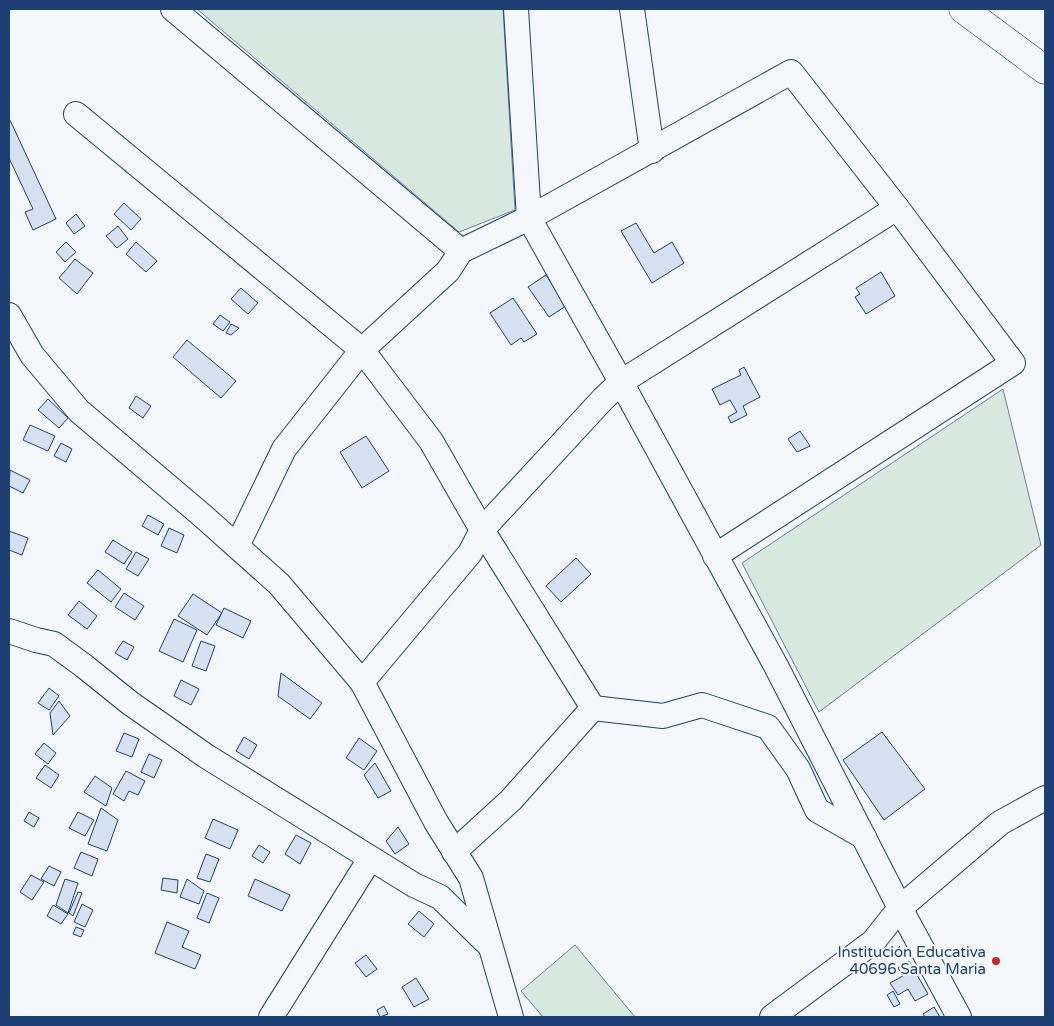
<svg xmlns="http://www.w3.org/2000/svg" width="1054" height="1026" viewBox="0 0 1054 1026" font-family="'Varela Round',sans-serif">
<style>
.green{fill:#d7e8df;stroke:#687fa3}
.building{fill:#d5e0f0;stroke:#1d3f73}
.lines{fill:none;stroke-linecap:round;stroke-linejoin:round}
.street-casing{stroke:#1d3f73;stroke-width:26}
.secondary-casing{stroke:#1d3f73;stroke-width:29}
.street{stroke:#f4f7fb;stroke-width:24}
.secondary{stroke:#f4f7fb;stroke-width:28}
.poi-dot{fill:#c62828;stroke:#f4f7fb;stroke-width:2}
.labels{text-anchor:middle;stroke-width:4;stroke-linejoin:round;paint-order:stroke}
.poi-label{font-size:15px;fill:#1d3f73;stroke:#f4f7fb;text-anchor:end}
</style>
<rect width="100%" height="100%" fill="#f4f7fb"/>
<g class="green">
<path d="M 197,9 L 503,9 L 515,210 L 459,232 Z"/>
<path d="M 1003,389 L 1041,545 L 819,712 L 742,563 Z"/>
<path d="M 575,945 L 635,1017 L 543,1017 L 521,991 Z"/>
</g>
<g class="building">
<path d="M 10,120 L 56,219 L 33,230 L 25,212 L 33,209 L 9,158 L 9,121 Z"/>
<path d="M 124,203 L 141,219 L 131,230 L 114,214 Z"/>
<path d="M 76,214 L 85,226 L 74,234 L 66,223 Z"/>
<path d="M 636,223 L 654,253 L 672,242 L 684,263 L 652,283 L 621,231 Z"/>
<path d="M 118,226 L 128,239 L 117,248 L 106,236 Z"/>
<path d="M 66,242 L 76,252 L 65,262 L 56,252 Z"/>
<path d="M 136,242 L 157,261 L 146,272 L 126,254 Z"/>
<path d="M 75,259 L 93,273 L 77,294 L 59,278 Z"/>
<path d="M 881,272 L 895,296 L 866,314 L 855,297 L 860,294 L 856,288 Z"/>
<path d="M 546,275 L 566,306 L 549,317 L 528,287 Z"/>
<path d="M 241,288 L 258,303 L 248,314 L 231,299 Z"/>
<path d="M 513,298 L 537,334 L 524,342 L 521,338 L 511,345 L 490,313 Z"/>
<path d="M 220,315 L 230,322 L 223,331 L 213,324 Z"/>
<path d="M 231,324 L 239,328 L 231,335 L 226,333 Z"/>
<path d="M 187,340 L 236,381 L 221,398 L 173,357 Z"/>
<path d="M 744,367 L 760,397 L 743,406 L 747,415 L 731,423 L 728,417 L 737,412 L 730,400 L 720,405 L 712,389 L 741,375 L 739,370 Z"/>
<path d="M 136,396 L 151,406 L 143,418 L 129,408 Z"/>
<path d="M 48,399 L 68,418 L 59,428 L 38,410 Z"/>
<path d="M 30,425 L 55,436 L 48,451 L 23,440 Z"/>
<path d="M 800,431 L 810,446 L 797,452 L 788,439 Z"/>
<path d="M 366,436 L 389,471 L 362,488 L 340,452 Z"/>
<path d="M 61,443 L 72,449 L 66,462 L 54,456 Z"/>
<path d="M 10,470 L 30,480 L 23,493 L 9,486 Z"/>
<path d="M 148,515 L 164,524 L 158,535 L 142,526 Z"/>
<path d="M 169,528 L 184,535 L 177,553 L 161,546 Z"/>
<path d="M 9,531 L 28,538 L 22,555 L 9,550 Z"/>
<path d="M 113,540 L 132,552 L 124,564 L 105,552 Z"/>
<path d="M 136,552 L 149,559 L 138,576 L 126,569 Z"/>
<path d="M 576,558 L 591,574 L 561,602 L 546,586 Z"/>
<path d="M 98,570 L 121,589 L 111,602 L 87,583 Z"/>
<path d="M 124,593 L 144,606 L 135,620 L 115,607 Z"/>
<path d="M 193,594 L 222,613 L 207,635 L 178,616 Z"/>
<path d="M 79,601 L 97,616 L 87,629 L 68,615 Z"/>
<path d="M 224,608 L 251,621 L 243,638 L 216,625 Z"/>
<path d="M 174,619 L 197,630 L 183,662 L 159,651 Z"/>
<path d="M 123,641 L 134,647 L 127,660 L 115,653 Z"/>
<path d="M 201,641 L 215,646 L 206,671 L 192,666 Z"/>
<path d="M 281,673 L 322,703 L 310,719 L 278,696 Z"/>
<path d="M 181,680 L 199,689 L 191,705 L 174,696 Z"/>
<path d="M 49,688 L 59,696 L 49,710 L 38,703 Z"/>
<path d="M 59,701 L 70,716 L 53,735 L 50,713 Z"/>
<path d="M 882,732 L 925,789 L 884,820 L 843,760 Z"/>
<path d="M 124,733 L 139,739 L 132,757 L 116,751 Z"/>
<path d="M 244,737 L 257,745 L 249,759 L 236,751 Z"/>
<path d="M 359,738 L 377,751 L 364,770 L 346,758 Z"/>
<path d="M 44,743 L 56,753 L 48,764 L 35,754 Z"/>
<path d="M 149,754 L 162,760 L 154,778 L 141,772 Z"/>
<path d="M 375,763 L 391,791 L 378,798 L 364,775 Z"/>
<path d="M 45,765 L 59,775 L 51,788 L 36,778 Z"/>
<path d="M 126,771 L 145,781 L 138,795 L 129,791 L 124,801 L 113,794 Z"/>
<path d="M 95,776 L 112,788 L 106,806 L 84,792 Z"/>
<path d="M 101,808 L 118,820 L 107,851 L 88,844 Z"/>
<path d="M 29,812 L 39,818 L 34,827 L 24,821 Z"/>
<path d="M 78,812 L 94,820 L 85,836 L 69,828 Z"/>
<path d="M 213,819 L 238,830 L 230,849 L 205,838 Z"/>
<path d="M 398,827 L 409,844 L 395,854 L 386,841 Z"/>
<path d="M 296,835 L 311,843 L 300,864 L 285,854 Z"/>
<path d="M 259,845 L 270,852 L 263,863 L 252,856 Z"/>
<path d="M 81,852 L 98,859 L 92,876 L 74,868 Z"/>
<path d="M 206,854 L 219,859 L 210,882 L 197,878 Z"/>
<path d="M 49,866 L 61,872 L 54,886 L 41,879 Z"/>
<path d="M 31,875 L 44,882 L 32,900 L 20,892 Z"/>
<path d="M 163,878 L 178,880 L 177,893 L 161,890 Z"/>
<path d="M 65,879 L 78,883 L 68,913 L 56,905 Z"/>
<path d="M 187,879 L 204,891 L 199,904 L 180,897 Z"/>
<path d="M 255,879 L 290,895 L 282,911 L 248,896 Z"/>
<path d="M 78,892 L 82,893 L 73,916 L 69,913 Z"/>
<path d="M 207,893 L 219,898 L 209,923 L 197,918 Z"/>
<path d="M 82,904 L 93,910 L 85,927 L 74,922 Z"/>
<path d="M 53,905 L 68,914 L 61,924 L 47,916 Z"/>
<path d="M 419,911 L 434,924 L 424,937 L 408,924 Z"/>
<path d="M 167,922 L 189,931 L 182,947 L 201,955 L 195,969 L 155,953 Z"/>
<path d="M 76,927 L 84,930 L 81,937 L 73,934 Z"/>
<path d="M 366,955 L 377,969 L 366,977 L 355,963 Z"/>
<path d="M 909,961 L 928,994 L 915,1001 L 908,989 L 898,995 L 890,983 L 903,976 L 898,968 Z"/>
<path d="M 416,978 L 429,999 L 414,1007 L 402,987 Z"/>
<path d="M 893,991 L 900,1004 L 894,1007 L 887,995 Z"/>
<path d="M 384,1006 L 388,1014 L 380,1017 L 377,1010 Z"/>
<path d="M 934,1007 L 940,1017 L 925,1017 L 923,1014 Z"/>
</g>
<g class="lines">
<defs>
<g id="street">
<path d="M 173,9 L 461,251"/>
<path d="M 516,9 L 529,218 L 621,382 L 776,666 L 900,908 L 959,1017"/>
<path d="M 632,9 L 652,151"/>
<path d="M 76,114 L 362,350 L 431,441 L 482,530 L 593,708"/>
<path d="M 9,315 L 32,355 L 79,411 L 204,517 L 279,584 L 362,682 L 436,822 L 471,878 L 511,1017"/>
<path d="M 237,546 L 284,449 L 362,350 L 448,271 L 461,251 L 529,218 L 791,72 L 897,208 L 1013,363 L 715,556"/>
<path d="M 9,631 L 36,640 L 54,644 L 84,666 L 130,703 L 206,756 L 414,885 L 440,897 L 489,945"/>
<path d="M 362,682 L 470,553 L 482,530 L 603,399 L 621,382 L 897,208"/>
<path d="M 593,708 L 663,716 L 702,705 L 768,727 L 798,769 L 817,810 L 864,837"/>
<path d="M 454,852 L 511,800 L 593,708"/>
<path d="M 271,1017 L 370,859"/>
<path d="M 772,1017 L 873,942 L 900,908 L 1000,823 L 1045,798"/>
</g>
<path id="secondary" d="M 963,9 L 1045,70"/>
</defs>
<use href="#street" class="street-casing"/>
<use href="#secondary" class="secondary-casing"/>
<use href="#street" class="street"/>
<use href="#secondary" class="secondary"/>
</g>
<circle class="poi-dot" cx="996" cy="961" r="5"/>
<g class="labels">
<g class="poi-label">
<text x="986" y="957">Institución Educativa<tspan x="986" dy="17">40696 Santa Maria</tspan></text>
</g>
</g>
<rect width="1054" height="1026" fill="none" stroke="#1d3f73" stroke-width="20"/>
</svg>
